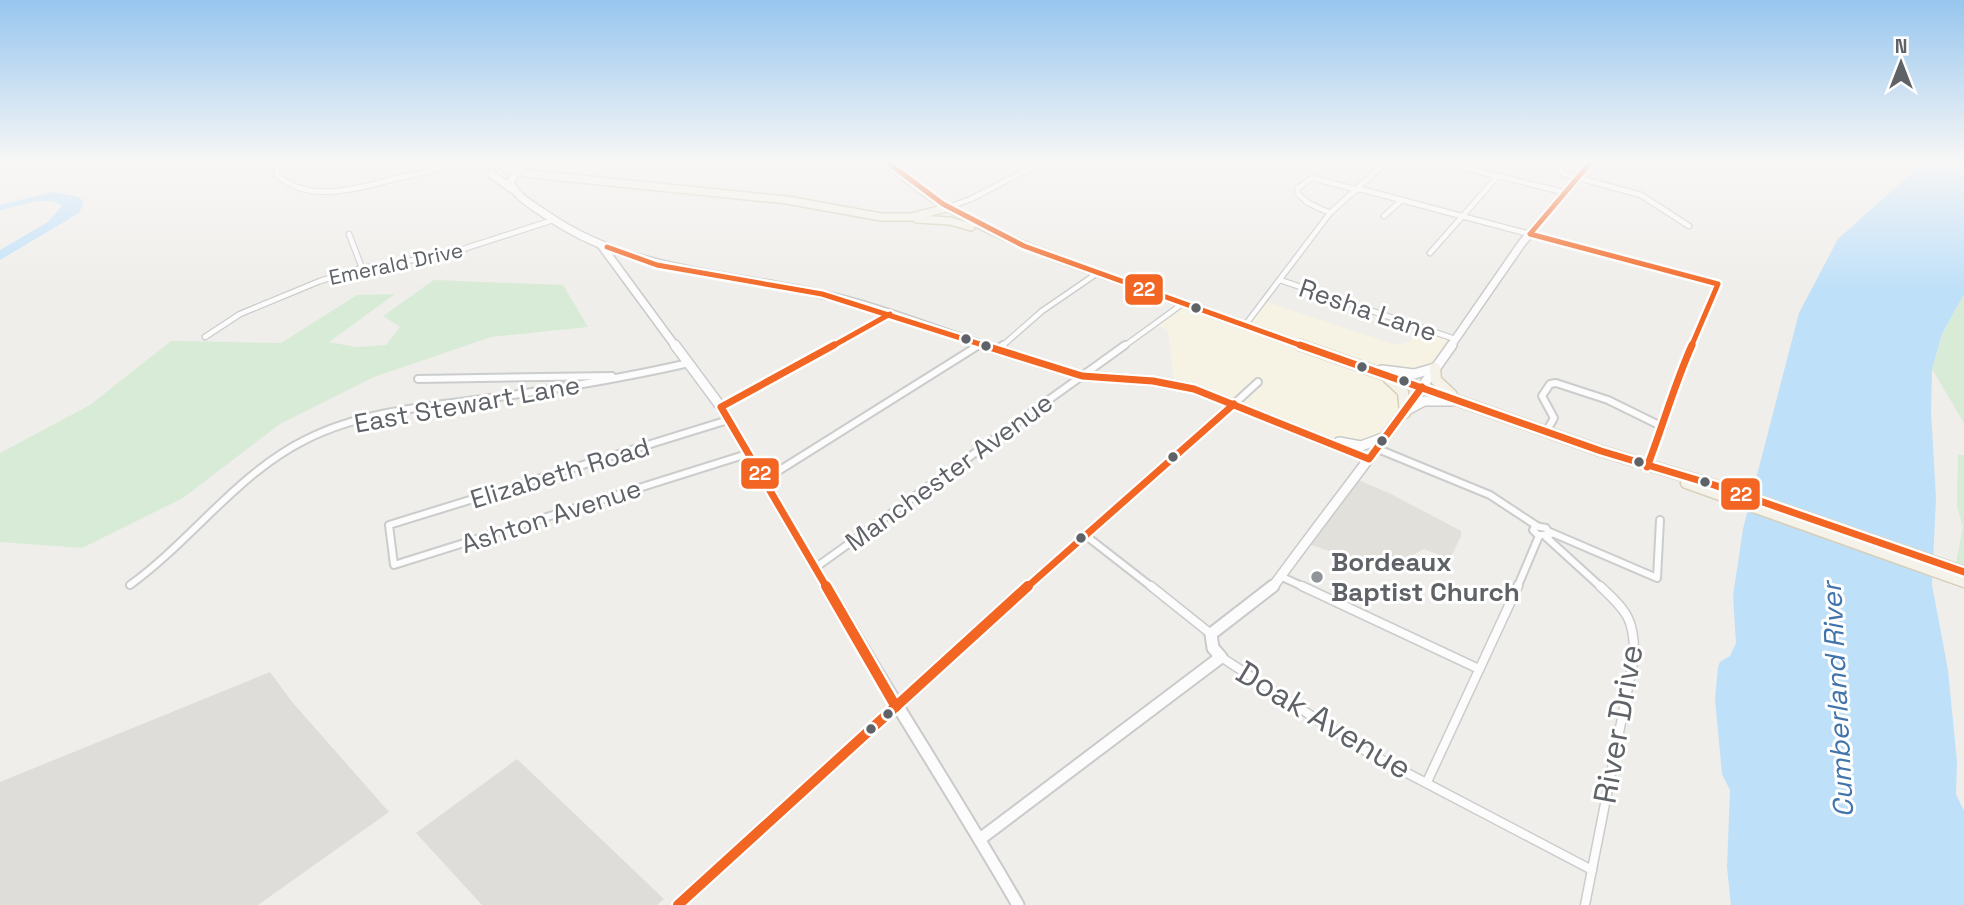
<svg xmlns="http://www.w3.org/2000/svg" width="1964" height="905" viewBox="0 0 1964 905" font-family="'Space Grotesk',sans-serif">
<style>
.commercial{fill:#f7f3e4}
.industrial{fill:#dfddda}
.education{fill:#e2e0da}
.green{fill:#d8ebd6}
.water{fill:#bfe0f9}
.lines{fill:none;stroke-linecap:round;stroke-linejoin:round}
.street-far2-casing{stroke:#cbcccc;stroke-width:7}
.street-far1-casing{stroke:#cbcccc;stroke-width:10}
.street-casing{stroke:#cbcccc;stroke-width:11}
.secondary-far2-casing{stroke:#cacacb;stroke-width:10}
.secondary-far1-casing{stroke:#cacacb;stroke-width:12}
.secondary-casing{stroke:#cacacb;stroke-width:15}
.primary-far1-casing{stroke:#d7ceb8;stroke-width:10}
.primary-casing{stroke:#d7ceb8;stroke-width:13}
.street-far2{stroke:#fdfcfc;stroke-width:4.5}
.street-far1{stroke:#fdfcfc;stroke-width:6}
.street{stroke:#fdfcfc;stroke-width:8}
.secondary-far2{stroke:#fdfcfc;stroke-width:7}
.secondary-far1{stroke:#fdfcfc;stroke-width:9}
.secondary{stroke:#fdfcfc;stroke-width:11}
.primary-far1{stroke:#f4f2e9;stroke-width:7}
.primary{stroke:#f4f2e9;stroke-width:10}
.bus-1-far2-casing{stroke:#fff;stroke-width:10}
.bus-1-far1-casing{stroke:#fff;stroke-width:12}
.bus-1-casing{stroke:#fff;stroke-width:15}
.bus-1-far2{stroke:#f26522;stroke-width:5}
.bus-1-far1{stroke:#f26522;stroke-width:7}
.bus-1{stroke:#f26522;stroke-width:10}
.bus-dot{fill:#5f6368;stroke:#fff;stroke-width:2.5}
.poi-dot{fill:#919496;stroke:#fff;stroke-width:2.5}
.labels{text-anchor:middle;stroke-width:6;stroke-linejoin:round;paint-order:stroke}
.far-street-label{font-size:21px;fill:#5f6368;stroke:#fff}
.street-label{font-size:26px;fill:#5f6368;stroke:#fff}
.poi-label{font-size:26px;font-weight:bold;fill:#5f6368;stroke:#fff;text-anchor:start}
.water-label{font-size:28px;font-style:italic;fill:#4174aa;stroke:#fff}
.near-street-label{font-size:32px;fill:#5f6368;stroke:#fff}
.line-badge{stroke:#fff;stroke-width:2.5}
.badge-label{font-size:19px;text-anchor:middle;font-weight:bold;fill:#fff}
</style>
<rect width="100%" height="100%" fill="#efeeea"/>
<path class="commercial" d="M 1264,301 L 1396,345 L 1409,342 L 1420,328 L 1455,339 L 1369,459 L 1174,385 L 1168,330 L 1154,324 L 1185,302 L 1246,324 Z"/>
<g class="industrial">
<path d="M 270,672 L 293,703 L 389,812 L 258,905 L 0,905 L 0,782 Z"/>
<path d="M 517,759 L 664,899 L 657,905 L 482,905 L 416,833 Z"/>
</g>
<path class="education" d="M 1356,479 L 1391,494 L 1461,531 L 1461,536 L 1450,559 L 1424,549 L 1390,568 L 1359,557 L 1356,561 L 1309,544 Z"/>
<g class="green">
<path d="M 434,280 L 563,285 L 588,327 L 491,337 L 374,377 L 280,424 L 183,498 L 82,548 L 0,542 L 0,453 L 90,405 L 171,341 L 281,343 L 357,295 L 395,294 L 329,342 L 356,347 L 386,345 L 400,327 L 383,316 Z"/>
<path d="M 1964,294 L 1964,423 L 1932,369 L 1942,334 Z"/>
<path d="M 1958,455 L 1964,455 L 1964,566 L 1956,563 L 1963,527 L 1957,506 Z"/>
</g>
<g class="water">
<path d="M 1924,162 L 1964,162 L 1964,294 L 1942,334 L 1932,369 L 1931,411 L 1936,498 L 1932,585 L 1948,670 L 1957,762 L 1956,794 L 1964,811 L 1964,905 L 1731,905 L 1727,867 L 1730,790 L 1722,774 L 1715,699 L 1718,667 L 1720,662 L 1730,656 L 1736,643 L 1733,596 L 1743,529 L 1799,313 L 1838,239 Z"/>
<path d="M 53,192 L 79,197 L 84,202 L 79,213 L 0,260 L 0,250 L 48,222 L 62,206 C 49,194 17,207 0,210 L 0,205 Z"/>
</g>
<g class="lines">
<defs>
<g id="street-far2">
<path d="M 277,162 L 277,175 C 313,207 366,185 407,176 C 423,172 440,171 454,162"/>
<path d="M 1440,162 L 1563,192"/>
<path d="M 1554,162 L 1564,174 L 1641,195 L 1689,226"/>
<path d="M 1360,189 L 1718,284 L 1691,347"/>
<path d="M 946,208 L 971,199 L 1040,163 L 1052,166 L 1073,162"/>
<path d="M 1330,213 L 1308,203 L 1297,193 L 1298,188 L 1312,178 L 1358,190"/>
<path d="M 1384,216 L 1402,200"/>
<path d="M 349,234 L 362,268"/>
<path d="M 1430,253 L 1497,177"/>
<path d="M 1280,280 L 1455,339"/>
<path d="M 1246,324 L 1330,213 L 1382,166 L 1424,162"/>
<path d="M 205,337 L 240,314 L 320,281 L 362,268 L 445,255 L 553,220"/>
<path d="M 831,347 L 890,314"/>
<path d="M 976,347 L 980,344"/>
<path d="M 1001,347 L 1042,311 L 1099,272"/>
<path d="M 1123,347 L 1185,302"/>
</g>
<g id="street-far1">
<path d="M 998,349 L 1003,345"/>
<path d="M 418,379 L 612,376"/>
<path d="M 1234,404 L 1258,382"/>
<path d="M 721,407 L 834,345"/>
<path d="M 728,420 L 389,525 L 394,565 L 747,454"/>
<path d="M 1546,432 L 1554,418 L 1542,396 L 1550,384 L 1556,383 L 1608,400 L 1663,427"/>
<path d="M 1378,449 L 1490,495 L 1537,526"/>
<path d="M 1647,467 C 1663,426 1674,385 1692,345"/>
<path d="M 764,480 L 979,345"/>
<path d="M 1535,526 L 1546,528 L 1550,535 L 1538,535 L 1533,530 Z"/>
<path d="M 1550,532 L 1657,578 L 1660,520"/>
<path d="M 1085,535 L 1153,588"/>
<path d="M 1546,537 L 1602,588"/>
<path d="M 815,568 L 1125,345"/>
<path d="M 1280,576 L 1306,588"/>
<path d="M 130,585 C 191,541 237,474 305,440 C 362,411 429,406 491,398 C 557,389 623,378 689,363"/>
<path d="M 1517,588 L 1539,536"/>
</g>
<g id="street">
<path d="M 1151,586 L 1211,634"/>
<path d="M 1302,586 L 1479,669"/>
<path d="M 1221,657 L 1367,752 L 1592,870"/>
<path d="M 1427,782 L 1518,586"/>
<path d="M 1585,905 L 1634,657 C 1635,620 1627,611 1600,586"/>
</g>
<g id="secondary-far2">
<path d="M 516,172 L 510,183 C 518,198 532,205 545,214 C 627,272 727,273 820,294 C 877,306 933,329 989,347"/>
<path d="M 492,175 L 512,189"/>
<path d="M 601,245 L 676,347"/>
<path d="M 1450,347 L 1522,243 L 1591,162"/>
</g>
<g id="secondary-far1">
<path d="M 675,345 L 721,407 L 827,588"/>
<path d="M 983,345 L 1082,376 L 1153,381 L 1194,389 L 1369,459"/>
<path d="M 1382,370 L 1414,374 L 1435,368"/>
<path d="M 1409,409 L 1424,401 L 1452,401"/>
<path d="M 1339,442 L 1361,446 L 1385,437"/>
<path d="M 1026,588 L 1234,404"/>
<path d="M 1272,588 C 1331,507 1394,428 1452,345"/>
</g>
<g id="secondary">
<path d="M 826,586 C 888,694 956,797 1018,905"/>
<path d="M 980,839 L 1221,657 L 1213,648 L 1211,634 L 1273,586"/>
<path d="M 678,905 L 1028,586"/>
</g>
<g id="primary-far1">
<path d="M 484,162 L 531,174 L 787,200 L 881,217 L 912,217 L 946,208"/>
<path d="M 887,162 C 954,224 1039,252 1124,282 C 1184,304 1245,325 1305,347"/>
<path d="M 917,219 L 950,221 L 971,227"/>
</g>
<g id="primary">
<path d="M 1300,345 L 1601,451 L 1714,485 L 1964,572"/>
<path d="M 1435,368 L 1436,380 L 1452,395"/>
<path d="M 1388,378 L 1403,392 L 1405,413"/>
<path d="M 1686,483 L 1964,582"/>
</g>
</defs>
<use href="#street-far2" class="street-far2-casing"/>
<use href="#street-far1" class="street-far1-casing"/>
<use href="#street" class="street-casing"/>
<use href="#secondary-far2" class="secondary-far2-casing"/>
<use href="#secondary-far1" class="secondary-far1-casing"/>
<use href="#secondary" class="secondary-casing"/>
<use href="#primary-far1" class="primary-far1-casing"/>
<use href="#primary" class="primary-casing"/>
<use href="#street-far2" class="street-far2"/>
<use href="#street-far1" class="street-far1"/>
<use href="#street" class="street"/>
<use href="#secondary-far2" class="secondary-far2"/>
<use href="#secondary-far1" class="secondary-far1"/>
<use href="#secondary" class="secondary"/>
<use href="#primary-far1" class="primary-far1"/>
<use href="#primary" class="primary"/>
<defs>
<g id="bus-1-far2">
<path d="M 887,162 L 943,204 L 1024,246 L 1305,347"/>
<path d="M 1591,162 L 1530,234 L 1718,284 L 1691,347"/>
<path d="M 607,247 L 657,265 L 822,294 L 989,347"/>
<path d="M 831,347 L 890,314"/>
</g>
<g id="bus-1-far1">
<path d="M 983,345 L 1082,376 L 1153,381 L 1194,389 L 1369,459 L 1422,387"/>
<path d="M 1300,345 L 1601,451 L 1714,485 L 1964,572"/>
<path d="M 1647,467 C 1663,426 1674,385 1692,345"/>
<path d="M 827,588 L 721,407 L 834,345"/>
<path d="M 1026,588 L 1234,404"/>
</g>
<g id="bus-1">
<path d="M 826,586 L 896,707"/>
<path d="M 678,905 L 1028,586"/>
</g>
</defs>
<use href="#bus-1-far2" class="bus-1-far2-casing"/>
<use href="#bus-1-far1" class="bus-1-far1-casing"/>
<use href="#bus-1" class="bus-1-casing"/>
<use href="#bus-1-far2" class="bus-1-far2"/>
<use href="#bus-1-far1" class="bus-1-far1"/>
<use href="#bus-1" class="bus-1"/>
</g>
<linearGradient id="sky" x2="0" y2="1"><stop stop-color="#97c6ef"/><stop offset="0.56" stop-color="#f8f7f6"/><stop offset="1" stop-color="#f8f7f6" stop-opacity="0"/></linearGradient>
<rect width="1964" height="289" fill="url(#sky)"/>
<g class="bus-dot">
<circle cx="1196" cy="308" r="6"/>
<circle cx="966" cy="339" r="6"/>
<circle cx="986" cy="346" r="6"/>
<circle cx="1362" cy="367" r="6"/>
<circle cx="1404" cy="381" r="6"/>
<circle cx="1382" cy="441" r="6"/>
<circle cx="1173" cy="457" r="6"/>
<circle cx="1639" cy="462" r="6"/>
<circle cx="1705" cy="482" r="6"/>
<circle cx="1081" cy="538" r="6"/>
<circle cx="888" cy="714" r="6"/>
<circle cx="871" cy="729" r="6"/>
</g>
<circle class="poi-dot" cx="1317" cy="577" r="7"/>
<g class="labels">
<g class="far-street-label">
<text transform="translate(396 264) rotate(-12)" y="7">Emerald Drive</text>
</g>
<g class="street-label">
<text transform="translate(1368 310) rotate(19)" y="9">Resha Lane</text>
<text transform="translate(467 404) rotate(-10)" y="9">East Stewart Lane</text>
<text transform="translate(949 472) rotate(-36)" y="9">Manchester Avenue</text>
<text transform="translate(560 473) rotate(-17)" y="9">Elizabeth Road</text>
<text transform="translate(551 516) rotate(-18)" y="9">Ashton Avenue</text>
</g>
<g class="poi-label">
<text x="1331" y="571">Bordeaux<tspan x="1331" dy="30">Baptist Church</tspan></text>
</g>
<g class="water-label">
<text transform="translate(1837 700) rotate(-93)" y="10">Cumberland River</text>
</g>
<g class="near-street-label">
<text transform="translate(1324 720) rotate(31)" y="11">Doak Avenue</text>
<text transform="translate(1618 724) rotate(-80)" y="11">River Drive</text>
</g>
</g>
<g class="line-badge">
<rect x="1124" y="273" width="40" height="33" rx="7" fill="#f26522"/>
<rect x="740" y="457" width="40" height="33" rx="7" fill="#f26522"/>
<rect x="1720" y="477" width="41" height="34" rx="7" fill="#f26522"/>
</g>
<g class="badge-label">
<text x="1144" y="296">22</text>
<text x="760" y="480">22</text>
<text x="1741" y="501">22</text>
</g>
<g transform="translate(1901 63)" stroke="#ffffff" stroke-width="5" paint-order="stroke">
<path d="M0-5L12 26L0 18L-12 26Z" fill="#5f6368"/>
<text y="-10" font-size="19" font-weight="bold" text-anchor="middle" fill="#5f6368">N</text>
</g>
</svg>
